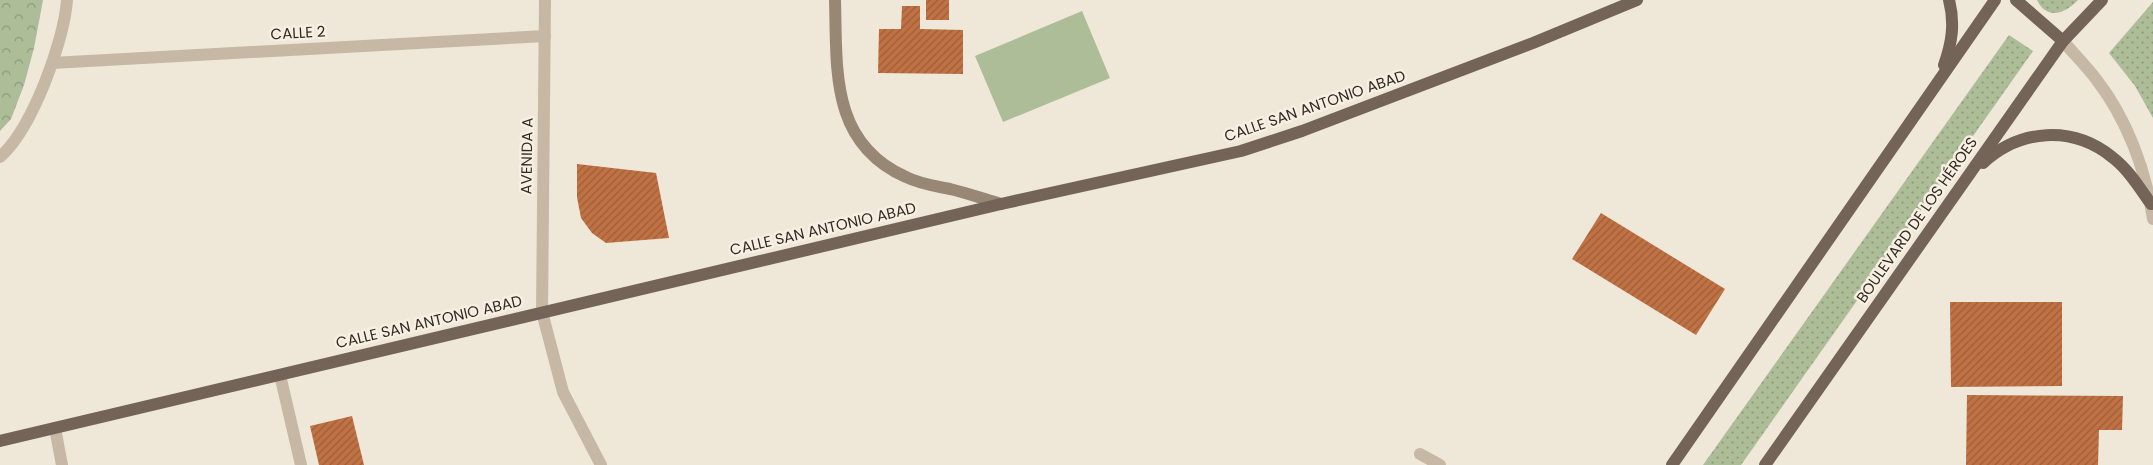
<svg xmlns="http://www.w3.org/2000/svg" width="2153" height="465" viewBox="0 0 2153 465" font-family="Poppins,sans-serif">
<style>
.grass{fill:url(#grass-dots)}
.park{fill:url(#park-crowns)}
.pitch{fill:#acbd98}
.building{fill:url(#building-hatch)}
.lines{fill:none;stroke-linecap:round;stroke-linejoin:round}
.service{stroke:#c6b8a4;stroke-width:12}
.minor{stroke:#c6b8a4;stroke-width:12}
.tertiary{stroke:#c6b8a4;stroke-width:12}
.secondary{stroke:#998776;stroke-width:12}
.primary{stroke:#736457;stroke-width:12}
.labels{text-anchor:middle;stroke-width:5;stroke-linejoin:round;paint-order:stroke}
.street-label{font-size:15px;fill:#322b25;stroke:#f7f0e2}
</style>
<defs>
<pattern id="grass-dots" width="8" height="8" patternUnits="userSpaceOnUse" patternTransform="scale(1.25)"><rect width="8" height="8" fill="#acbd98"/><path d="M2 2h.1M6 6h.1" fill="none" stroke="#8d9a7c" stroke-width="1.8" stroke-linecap="round"/></pattern>
<pattern id="park-crowns" width="20" height="18" patternUnits="userSpaceOnUse" patternTransform="scale(1.25)"><rect width="20" height="18" fill="#acbd98"/><path d="M2 6a3 3 0 1 1 6 0M12 15a3 3 0 1 1 6 0" fill="none" stroke="#8d9a7c"/></pattern>
<pattern id="building-hatch" width="6" height="6" patternUnits="userSpaceOnUse" patternTransform="scale(1.25)"><rect width="6" height="6" fill="#c07244"/><path d="M-1 1l2-2M0 6l6-6M5 7l2-2" fill="none" stroke="#9d5e39"/></pattern>
</defs>
<rect width="100%" height="100%" fill="#efe7d7"/>
<g class="grass">
<path d="M 2037,0 L 2078,0 C 2066,13 2047,21 2037,0 Z"/>
<path d="M 2153,2 L 2153,118 L 2135,86 L 2109,53 Z"/>
<path d="M 2009,35 L 2033,51 L 1741,465 L 1703,465 Z"/>
</g>
<path class="park" d="M 0,0 L 43,0 L 34,48 L 24,85 L 11,119 L 0,131 Z"/>
<path class="pitch" d="M 1082,11 L 1110,78 L 1003,122 L 975,56 Z"/>
<g class="building">
<rect x="926" y="0" width="23" height="20"/>
<path d="M 902,6 L 920,6 L 920,29 L 963,30 L 963,74 L 878,73 L 879,29 L 901,29 Z"/>
<path d="M 577,164 L 656,173 L 669,238 L 606,243 L 592,233 L 581,218 L 577,197 Z"/>
<path d="M 1601,213 L 1725,289 L 1696,335 L 1572,259 Z"/>
<path d="M 1950,302 L 2062,302 L 2062,386 L 1951,387 Z"/>
<path d="M 1967,395 L 2123,396 L 2122,430 L 2099,430 L 2098,465 L 1966,465 Z"/>
<path d="M 352,416 L 364,465 L 319,465 L 310,426 Z"/>
</g>
<g class="lines">
<path class="service" d="M 1420,454 L 1440,465"/>
<g class="minor">
<path d="M 545,0 L 542,312 L 563,392 L 601,465"/>
<path d="M 52,63 L 545,36"/>
<path d="M 0,157 C 32,129 64,42 67,0"/>
<path d="M 280,375 L 301,465"/>
<path d="M 55,428 L 62,465"/>
</g>
<path class="tertiary" d="M 2063,41 C 2074,54 2086,66 2096,79 C 2127,119 2146,170 2153,219"/>
<path class="secondary" d="M 835,0 C 837,70 830,143 906,177 C 920,184 935,186 950,189 C 967,193 984,199 1001,204"/>
<g class="primary">
<path d="M 2016,0 L 2063,41"/>
<path d="M 1944,65 C 1952,43 1955,23 1949,0"/>
<path d="M 1983,163 C 2020,129 2072,125 2112,157 C 2128,169 2139,187 2151,204"/>
<path d="M 0,441 L 1001,204 L 1241,151 L 1302,131 L 1533,43 L 1637,0"/>
<path d="M 1672,465 L 1995,0"/>
<path d="M 1765,465 L 2063,41 L 2102,0"/>
</g>
</g>
<g class="labels">
<g class="street-label">
<text transform="translate(298 33) rotate(-3)" y="5">CALLE 2</text>
<text transform="translate(1315 106) rotate(-19)" y="5">CALLE SAN ANTONIO ABAD</text>
<text transform="translate(527 156) rotate(-89)" y="5">AVENIDA A</text>
<text transform="translate(1917 220) rotate(-55)" y="5">BOULEVARD DE LOS HÉROES</text>
<text transform="translate(823 229) rotate(-13)" y="5">CALLE SAN ANTONIO ABAD</text>
<text transform="translate(429 322) rotate(-13)" y="5">CALLE SAN ANTONIO ABAD</text>
</g>
</g>
</svg>
